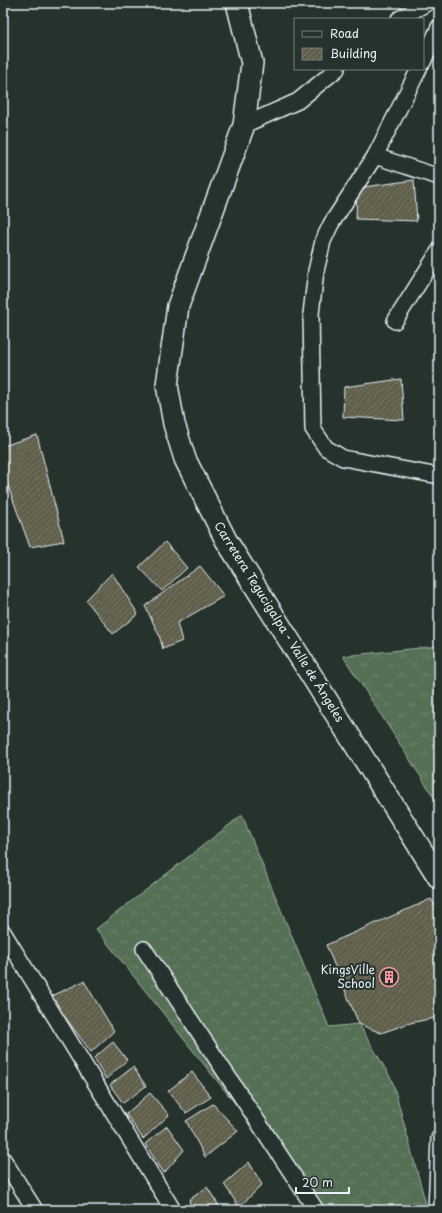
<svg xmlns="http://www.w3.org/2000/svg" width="442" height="1213" viewBox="0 0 442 1213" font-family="'Playpen Sans',sans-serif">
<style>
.grass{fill:url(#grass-tufts);stroke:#9fb0a6}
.forest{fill:url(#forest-crowns);stroke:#9fb0a6}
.building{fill:url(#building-hatch);stroke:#e8f1f8}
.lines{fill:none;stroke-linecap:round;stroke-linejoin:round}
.street-casing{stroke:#e8f1f8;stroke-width:18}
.secondary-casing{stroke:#e8f1f8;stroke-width:24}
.street{stroke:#26332d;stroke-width:15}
.secondary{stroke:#26332d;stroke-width:21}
.labels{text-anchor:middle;stroke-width:4;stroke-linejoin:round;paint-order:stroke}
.street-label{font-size:12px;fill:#e8f1f8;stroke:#26332d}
.poi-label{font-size:12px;fill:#e8f1f8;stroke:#26332d;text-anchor:end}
</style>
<defs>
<pattern id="grass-tufts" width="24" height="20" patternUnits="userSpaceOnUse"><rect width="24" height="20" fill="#566f54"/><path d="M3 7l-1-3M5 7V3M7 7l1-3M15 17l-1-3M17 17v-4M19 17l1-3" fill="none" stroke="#6e846d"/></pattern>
<pattern id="forest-crowns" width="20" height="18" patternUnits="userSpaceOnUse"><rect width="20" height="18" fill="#566f54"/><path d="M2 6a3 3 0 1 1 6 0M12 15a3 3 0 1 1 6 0" fill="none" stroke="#6e846d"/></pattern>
<pattern id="building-hatch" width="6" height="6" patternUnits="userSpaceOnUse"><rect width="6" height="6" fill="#605f4b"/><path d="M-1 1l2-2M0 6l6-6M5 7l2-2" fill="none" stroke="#777666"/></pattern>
</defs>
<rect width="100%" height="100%" fill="#26332d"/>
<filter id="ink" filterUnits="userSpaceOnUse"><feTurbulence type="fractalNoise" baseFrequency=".025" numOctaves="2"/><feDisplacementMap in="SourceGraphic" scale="8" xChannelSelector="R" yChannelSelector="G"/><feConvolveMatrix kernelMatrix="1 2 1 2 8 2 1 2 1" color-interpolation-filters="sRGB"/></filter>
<g filter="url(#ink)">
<path class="grass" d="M 439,646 L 439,805 L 343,656 Z"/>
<path class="forest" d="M 242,815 L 329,1027 L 359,1024 L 392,1080 L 427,1208 L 416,1210 L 320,1210 L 96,929 Z"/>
<g class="building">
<path d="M 414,180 L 417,221 L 356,219 L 357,188 Z"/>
<path d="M 401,379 L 404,420 L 343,417 L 344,387 Z"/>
<path d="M 37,435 L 64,541 L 30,547 L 3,472 L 3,446 Z"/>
<path d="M 165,542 L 187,568 L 162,591 L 139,567 Z"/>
<path d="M 200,566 L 224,596 L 177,623 L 182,641 L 163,649 L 159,635 L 145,606 Z"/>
<path d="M 112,573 L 138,614 L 113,634 L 86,600 Z"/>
<path d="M 431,899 L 439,912 L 439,1017 L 410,1023 L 381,1033 L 359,1024 L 326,945 Z"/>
<path d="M 84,981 L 114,1031 L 91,1052 L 50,997 Z"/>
<path d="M 113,1042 L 127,1060 L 106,1079 L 94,1058 Z"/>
<path d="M 133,1067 L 146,1086 L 123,1103 L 110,1085 Z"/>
<path d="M 192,1072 L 211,1097 L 186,1113 L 168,1091 Z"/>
<path d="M 150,1093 L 169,1115 L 143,1139 L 126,1114 Z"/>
<path d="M 213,1104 L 238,1131 L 205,1157 L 186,1121 Z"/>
<path d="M 167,1126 L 184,1150 L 164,1173 L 145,1144 Z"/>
<path d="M 249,1162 L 262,1185 L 239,1207 L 224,1184 Z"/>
<path d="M 207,1187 L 219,1206 L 213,1210 L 192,1210 L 189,1200 Z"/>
</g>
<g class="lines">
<defs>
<g id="street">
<path d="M 399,19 L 427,3"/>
<path d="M 423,62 L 439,27"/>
<path d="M 419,69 L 375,156 L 331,224 L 323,241 L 316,271 L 311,314 L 313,429 L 326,448 L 343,458 L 439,476"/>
<path d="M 244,125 L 298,101 L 337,69"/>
<path d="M 375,156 L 439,177"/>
<path d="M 395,321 L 439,251"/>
<path d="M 3,932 L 173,1210"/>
<path d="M 144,949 L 316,1210"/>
<path d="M 3,1159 L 35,1210"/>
<path d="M 436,1210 L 439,1138"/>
</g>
<path id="secondary" d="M 237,3 L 252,63 L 244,125 L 178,306 L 167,385 L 174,424 L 185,459 L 226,540 L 439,878"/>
</defs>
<use href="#street" class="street-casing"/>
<use href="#secondary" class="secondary-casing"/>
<use href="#street" class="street"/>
<use href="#secondary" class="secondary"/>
</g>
</g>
<defs>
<symbol id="building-ring" viewBox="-11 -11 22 22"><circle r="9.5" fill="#26332d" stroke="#ff9aa2" stroke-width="1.5"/><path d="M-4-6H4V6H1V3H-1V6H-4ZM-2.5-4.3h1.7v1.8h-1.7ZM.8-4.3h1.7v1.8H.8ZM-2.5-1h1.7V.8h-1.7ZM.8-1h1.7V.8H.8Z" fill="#ff9aa2"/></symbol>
</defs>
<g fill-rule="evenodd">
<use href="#building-ring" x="378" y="966" width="22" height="22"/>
</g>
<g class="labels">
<g class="street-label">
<text transform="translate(279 622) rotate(58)" y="4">Carretera Tegucigalpa - Valle de Ángeles</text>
</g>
<g class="poi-label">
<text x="375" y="974">KingsVille<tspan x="375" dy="14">School</tspan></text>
</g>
</g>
<rect width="442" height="1213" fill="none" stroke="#26332d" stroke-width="16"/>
<rect x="8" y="8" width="426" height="1197" fill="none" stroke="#e8f1f8" stroke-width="1.5" filter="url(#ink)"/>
<rect x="294" y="18" width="130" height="52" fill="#26332d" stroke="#747f7e"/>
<rect x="302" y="31" width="20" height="6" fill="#26332d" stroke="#747f7e"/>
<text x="330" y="38" font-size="12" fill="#e8f1f8">Road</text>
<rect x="302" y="48" width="20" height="12" fill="url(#building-hatch)" stroke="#747f7e"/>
<text x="330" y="58" font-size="12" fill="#e8f1f8">Building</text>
<path d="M296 1187v6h53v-6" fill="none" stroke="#e8f1f8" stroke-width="2"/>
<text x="302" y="1187" font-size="12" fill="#e8f1f8" stroke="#26332d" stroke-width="3" paint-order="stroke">20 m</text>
</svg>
